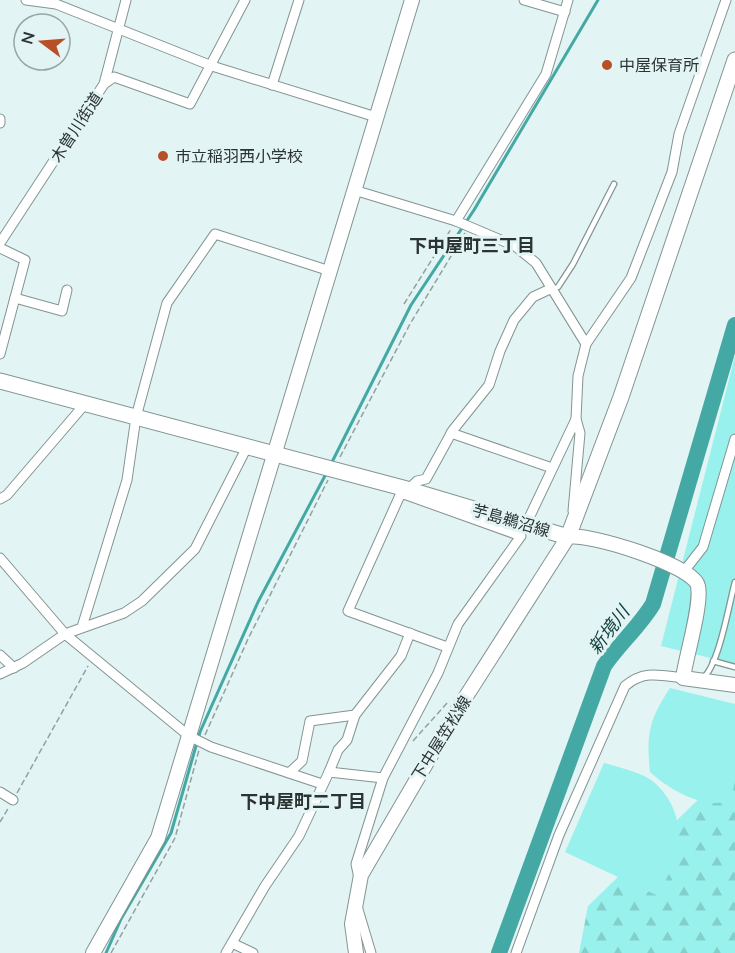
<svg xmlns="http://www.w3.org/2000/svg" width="735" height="953" viewBox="0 0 735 953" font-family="'Nunito Sans','Noto Sans JP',sans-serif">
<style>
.forest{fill:url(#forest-firs)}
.park{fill:#98f1ec}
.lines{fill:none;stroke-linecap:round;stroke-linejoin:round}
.stream{stroke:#44a9a4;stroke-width:3}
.river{stroke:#44a9a4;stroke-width:16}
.lane-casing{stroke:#839493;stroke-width:7}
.street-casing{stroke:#839493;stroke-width:11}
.secondary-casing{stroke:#839493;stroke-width:16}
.primary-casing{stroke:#839493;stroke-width:17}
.path{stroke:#93a1a0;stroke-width:1.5;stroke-dasharray:6 3;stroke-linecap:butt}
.lane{stroke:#fff;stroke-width:4.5}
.street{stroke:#fff;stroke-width:9}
.secondary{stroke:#fff;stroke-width:14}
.primary{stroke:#fff;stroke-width:15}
.poi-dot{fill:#b75027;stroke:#e2f4f3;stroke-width:2}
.labels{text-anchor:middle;stroke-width:6;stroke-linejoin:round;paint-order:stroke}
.poi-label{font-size:16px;fill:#2c3333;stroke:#e2f4f3;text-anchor:start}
.street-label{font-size:16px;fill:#2c3333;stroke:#e2f4f3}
.neighbourhood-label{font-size:18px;font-weight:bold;fill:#2c3333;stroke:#e2f4f3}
.water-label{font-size:18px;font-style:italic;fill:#144240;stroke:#e2f4f3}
</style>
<defs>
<pattern id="forest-firs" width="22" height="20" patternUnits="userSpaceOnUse" patternTransform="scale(1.5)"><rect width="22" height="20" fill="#98f1ec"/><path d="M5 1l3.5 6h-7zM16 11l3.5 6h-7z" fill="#83cfcb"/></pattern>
</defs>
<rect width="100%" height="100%" fill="#e2f4f3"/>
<path class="forest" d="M 735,764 L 735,953 L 579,953 L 588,906 Z"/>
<g class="park">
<path d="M 735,356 L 735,664 L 661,646 Z"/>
<path d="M 670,688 L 735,704 L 735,782 L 730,801 C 702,809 670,790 650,772 C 646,734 649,720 670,688 Z"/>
<path d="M 604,763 C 621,768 643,772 656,784 C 690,817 682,861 656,895 L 565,852 Z"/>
</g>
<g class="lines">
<g class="stream">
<path d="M 331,464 L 411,305 L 474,210 L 598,0"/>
<path d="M 106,953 L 121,919 L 171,833 L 200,732 L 258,602 L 327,472"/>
</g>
<path class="river" d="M 499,953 L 604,666 C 619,644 639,627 653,604 L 735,325"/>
<defs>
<g id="lane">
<path d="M 553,289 L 558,287 L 573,264 L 614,184"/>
<path d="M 713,661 L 735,667"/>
<path d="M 703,678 C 719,665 729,604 735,582"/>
</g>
<g id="street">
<path d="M 26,0 L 56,4 L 212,66 L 376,117"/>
<path d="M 524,0 L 565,12"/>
<path d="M 104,84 L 114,77 L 190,104 L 245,0"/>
<path d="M 272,85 L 299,0"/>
<path d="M 0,119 L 0,123"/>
<path d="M 354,190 L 456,221 L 515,246 L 536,263 L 586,344"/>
<path d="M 456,221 L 546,74 L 568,0"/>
<path d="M 0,243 L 104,84 L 126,0"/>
<path d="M 0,248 L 25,260 L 0,354"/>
<path d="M 15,298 L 62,311 L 67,290"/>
<path d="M 451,433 L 552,468"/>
<path d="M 408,490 L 417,481 L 426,479 L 453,430 L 489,385 L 500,351 L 514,320 L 533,297 L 550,289"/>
<path d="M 0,499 L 7,495 L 85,404"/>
<path d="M 573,511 L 580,433 L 576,419 L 578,376 L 586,344 L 631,278 L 672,172 L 679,134 L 726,0"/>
<path d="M 529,518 L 576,419"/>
<path d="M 0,558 L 65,634 L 189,736 L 211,747 L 322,784"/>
<path d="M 685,570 L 703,547 L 735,439"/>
<path d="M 82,627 L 127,480 L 136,417 L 167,303 L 215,234 L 330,271"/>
<path d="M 0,655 L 14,668"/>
<path d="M 0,674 L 23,663 L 65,634 L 124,613 L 142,601 L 195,549 L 247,447"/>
<path d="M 329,772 L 338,750 L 347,740 L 355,715 L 401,656 L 410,633"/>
<path d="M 289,773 L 302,761 L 310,721 L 355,715"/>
<path d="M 0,792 L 13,800"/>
<path d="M 359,878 L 356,864 L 383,778"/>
<path d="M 357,906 L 371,953"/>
<path d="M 232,943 L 253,953"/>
<path d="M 226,953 L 265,886 L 299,836 L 329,772 L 383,778 L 438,673 L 458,624 L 521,536 L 401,493 L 348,611 L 447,647"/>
<path d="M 516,953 L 559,835 L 625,686 C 644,670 659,675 683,678"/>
</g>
<g id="secondary">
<path d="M 93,953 L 158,838 L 412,0"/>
<path d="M 356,953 L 352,924 L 361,875 L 458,709 L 568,537 C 587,532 695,566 698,586 C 702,605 686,656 683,678 L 735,685"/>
</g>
<path id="primary" d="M 0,381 L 403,488 L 568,537 L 621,397 L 735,60"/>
</defs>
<use href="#lane" class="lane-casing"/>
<use href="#street" class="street-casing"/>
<use href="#secondary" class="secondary-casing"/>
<use href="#primary" class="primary-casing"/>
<g class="path">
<path d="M 404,304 L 451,229"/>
<path d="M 340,457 L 410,324 L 465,233"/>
<path d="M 205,735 L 248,639 L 328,480"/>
<path d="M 413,741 L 448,702"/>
<path d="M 17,793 L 88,666"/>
<path d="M 0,822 L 9,807"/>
<path d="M 111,953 L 175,838 L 199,750"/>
</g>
<use href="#lane" class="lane"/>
<use href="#street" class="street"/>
<use href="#secondary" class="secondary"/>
<use href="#primary" class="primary"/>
</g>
<g class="poi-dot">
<circle cx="607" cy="65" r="6"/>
<circle cx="163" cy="156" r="6"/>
</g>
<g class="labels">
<g class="poi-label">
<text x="619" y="71">中屋保育所</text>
<text x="175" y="162">市立稲羽西小学校</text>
</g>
<g class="street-label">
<text transform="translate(76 127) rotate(-57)" y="6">木曽川街道</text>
<text transform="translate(511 520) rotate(16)" y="6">芋島鵜沼線</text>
<text transform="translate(441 738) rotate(-58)" y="6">下中屋笠松線</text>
</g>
<g class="neighbourhood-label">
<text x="472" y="252">下中屋町三丁目</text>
<text x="303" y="808">下中屋町二丁目</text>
</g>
<g class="water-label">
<text transform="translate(609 630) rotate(-53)" y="6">新境川</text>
</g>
</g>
<g transform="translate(42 42) rotate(286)"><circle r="28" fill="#e2f4f3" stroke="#99a7a6" stroke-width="1.5"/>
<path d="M0-4.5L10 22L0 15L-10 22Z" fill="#b75027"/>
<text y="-9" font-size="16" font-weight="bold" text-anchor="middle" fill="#2c3333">N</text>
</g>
</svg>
